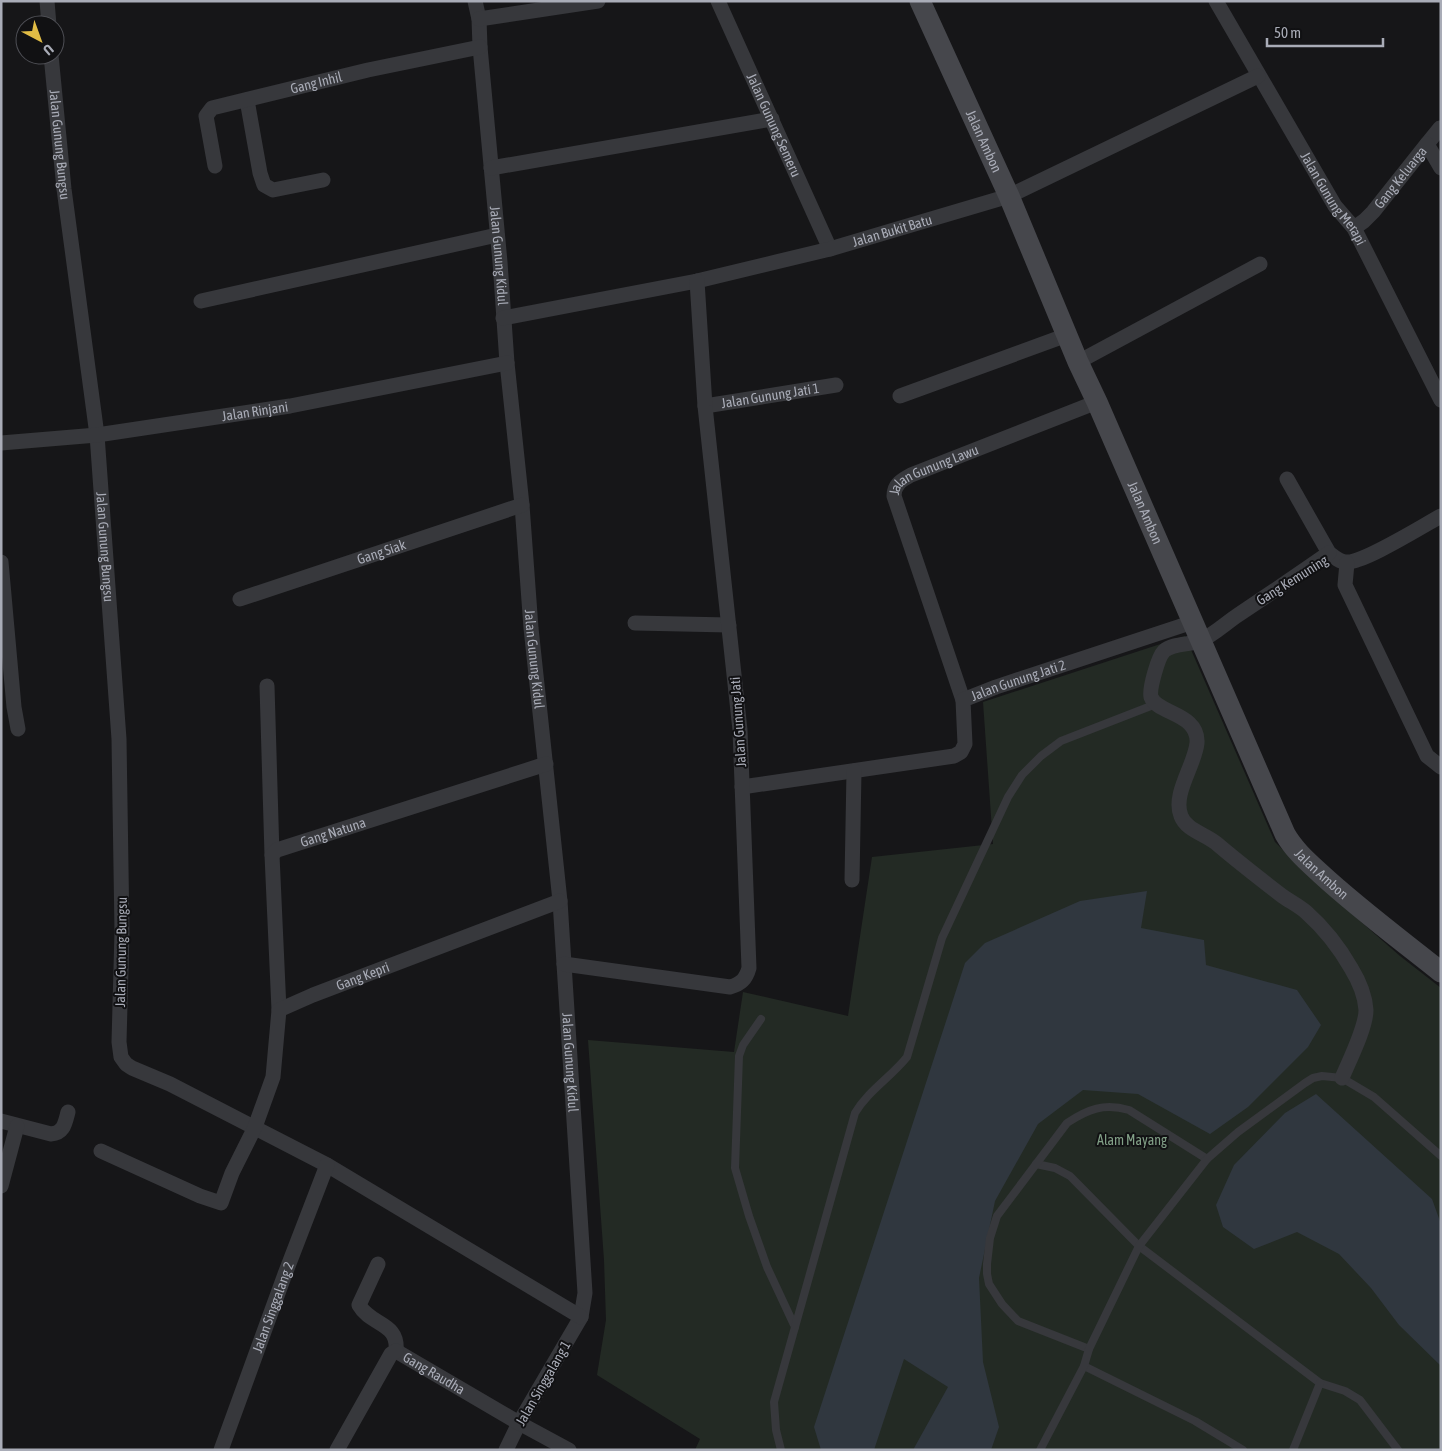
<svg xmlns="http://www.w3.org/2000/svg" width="1442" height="1451" viewBox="0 0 1442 1451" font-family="'Asap Condensed',sans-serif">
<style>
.green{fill:#232a24}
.water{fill:#30373f}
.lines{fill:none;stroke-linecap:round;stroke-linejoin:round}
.lane{stroke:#37383c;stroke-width:8}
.street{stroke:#37383c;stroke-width:15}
.secondary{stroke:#46474c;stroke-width:21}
.labels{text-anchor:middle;stroke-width:4;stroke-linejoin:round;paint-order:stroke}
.street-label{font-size:14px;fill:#a9acb7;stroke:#111113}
.park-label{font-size:14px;fill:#82a087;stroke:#111113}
</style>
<rect width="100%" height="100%" fill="#161618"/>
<path class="green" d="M 1185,636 L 1275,842 L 1311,878 L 1400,956 L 1441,988 L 1441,1450 L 695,1450 L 700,1439 L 597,1375 L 606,1320 L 604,1260 L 588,1040 L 734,1052 L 743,992 L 848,1016 L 872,857 L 993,844 L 983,702 Z"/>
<g class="water">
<path d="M 1147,891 L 1141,928 L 1204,940 L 1206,965 L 1297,990 L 1321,1025 L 1308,1047 L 1248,1107 L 1210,1134 L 1138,1094 L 1083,1090 L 1038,1124 L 995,1201 L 979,1278 L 983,1362 L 999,1427 L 991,1450 L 913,1450 L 948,1387 L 904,1359 L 874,1450 L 821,1450 L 814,1427 L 965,963 L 985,943 L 1080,901 Z"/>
<path d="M 1316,1094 L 1432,1199 L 1441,1224 L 1441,1366 L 1399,1325 L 1371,1288 L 1339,1254 L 1297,1232 L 1254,1249 L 1223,1227 L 1216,1205 L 1234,1165 L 1285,1113 Z"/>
</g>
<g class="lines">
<g class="lane">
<path d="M 761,1019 L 743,1045 L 739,1056 L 735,1168 L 749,1216 L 767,1267 L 795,1327"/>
<path d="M 1036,1164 L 1055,1168 L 1070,1176 L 1139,1246 L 1320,1383 L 1345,1391 L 1360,1400 L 1398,1450"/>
<path d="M 1089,1349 L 1018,1321 L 1002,1304 L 989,1284 L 987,1274 L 987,1264 L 990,1238 L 997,1216 L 1067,1123 C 1088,1109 1104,1103 1129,1110 L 1207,1159"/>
<path d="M 1084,1366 L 1195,1421 L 1243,1450"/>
<path d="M 781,1450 L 776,1430 L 774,1402 L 855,1113 C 868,1091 891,1077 907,1057 L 942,938 L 1008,797 L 1022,775 L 1041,756 L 1061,741 L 1156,704"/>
<path d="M 1040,1450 L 1084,1366 L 1089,1349 L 1139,1246 L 1207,1159 L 1238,1132 L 1305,1083 L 1313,1078 L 1322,1076 L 1342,1078 L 1374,1097 L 1441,1156"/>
<path d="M 1293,1450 L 1320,1383"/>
</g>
<g class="street">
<path d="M 47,1 L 49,25"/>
<path id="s1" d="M 475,1 L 479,19 L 480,47 L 500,262 L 507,363 L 522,505 L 531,628 L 560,901 L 585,1293 L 581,1317 L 519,1423 L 506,1450"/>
<path id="s2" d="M 718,1 L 830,249"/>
<path id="s3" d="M 1216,1 L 1335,206 L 1354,228 L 1441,400"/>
<path d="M 479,19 L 598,1"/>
<path id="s4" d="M 51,55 L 64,189 L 97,435 L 119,739 L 122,932 L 119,1042 L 121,1057 L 126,1064 L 132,1068 L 170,1084 L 327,1165 L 581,1317"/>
<path d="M 247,100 L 260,173 L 264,185 L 273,190 L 323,180"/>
<path d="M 1427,144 L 1440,128"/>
<path id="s5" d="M 215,166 L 206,116 L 212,108 L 368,70 L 480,47"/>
<path d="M 491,168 L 772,119"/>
<path id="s6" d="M 1354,228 L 1364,221 L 1373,212 L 1427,144 L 1441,168"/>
<path d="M 201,301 L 497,235"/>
<path id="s7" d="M 503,318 L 697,281 L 830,249 L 1009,196 L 1258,76"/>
<path d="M 1078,362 L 1260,264"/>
<path d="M 900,396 L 1067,335"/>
<path id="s8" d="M 705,406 L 836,385"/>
<path id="s9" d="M 1,443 L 97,435 L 290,406 L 507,363"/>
<path d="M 1287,479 L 1329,553 C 1334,557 1340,562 1346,562 C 1362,564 1424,525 1441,516"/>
<path d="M 1329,553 C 1299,574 1268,595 1238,615 C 1226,623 1213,635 1200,641 C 1189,645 1173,643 1164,651 C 1158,657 1149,689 1151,697 C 1157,714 1199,713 1197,743 C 1195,765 1172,794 1181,816 C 1186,830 1205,834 1216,843 C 1237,861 1259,878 1281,895 C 1289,901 1298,905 1306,912 C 1324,928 1339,947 1351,968 C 1359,981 1365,994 1366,1010 C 1366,1028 1349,1061 1342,1078"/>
<path d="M 1,562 L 14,707 L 18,729"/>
<path d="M 1347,563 L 1345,585 L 1427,756 L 1441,767"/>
<path id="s10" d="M 240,599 L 522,505"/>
<path d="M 635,623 L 729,625"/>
<path d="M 267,686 L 272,855"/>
<path id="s11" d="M 963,700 L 894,496 C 894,484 902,480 911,475 L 1097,402"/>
<path id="s12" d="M 742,787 L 954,756 L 961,752 L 965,744 L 963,700 L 996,687 L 1193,622"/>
<path d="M 852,880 L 854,771"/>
<path d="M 564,964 L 730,987 C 741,984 746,979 749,968 L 740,730 L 705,406 L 697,281"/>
<path id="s13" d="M 279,1010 L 272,855 L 277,850 L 546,764"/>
<path d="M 1,1121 L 51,1134 C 64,1133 65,1123 68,1112"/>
<path id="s14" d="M 101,1151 L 200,1196 L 221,1203 L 232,1173 L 255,1127 L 273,1077 L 279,1010 L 313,995 L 560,901"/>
<path d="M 1,1186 L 17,1126"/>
<path d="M 378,1264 L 359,1305 C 371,1326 399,1322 396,1351"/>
<path id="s15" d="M 396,1351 L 519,1423 L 569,1450"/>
<path id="s16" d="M 221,1450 L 285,1274 L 327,1165"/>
<path d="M 337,1450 L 391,1354 L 396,1351"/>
</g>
<path class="secondary" id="s17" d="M 920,1 L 1009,196 L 1078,362 L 1097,402 L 1285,834 C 1294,850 1308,862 1321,874 C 1359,909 1401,940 1441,972"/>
</g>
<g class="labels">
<g class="street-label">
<text dy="5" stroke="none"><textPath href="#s5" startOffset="168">Gang Inhil</textPath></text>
<text dy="5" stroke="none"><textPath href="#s2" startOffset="136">Jalan Gunung Semeru</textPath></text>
<text dy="5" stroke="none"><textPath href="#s17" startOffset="154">Jalan Ambon</textPath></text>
<text dy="5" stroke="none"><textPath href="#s4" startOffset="90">Jalan Gunung Bungsu</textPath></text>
<text dy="5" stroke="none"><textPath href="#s6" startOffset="69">Gang Keluarga</textPath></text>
<text dy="5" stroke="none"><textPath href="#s3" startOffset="230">Jalan Gunung Merapi</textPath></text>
<text dy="5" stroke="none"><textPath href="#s7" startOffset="399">Jalan Bukit Batu</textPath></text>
<text dy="5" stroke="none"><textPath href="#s1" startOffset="256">Jalan Gunung Kidul</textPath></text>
<text dy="5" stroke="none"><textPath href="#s8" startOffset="66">Jalan Gunung Jati 1</textPath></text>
<text dy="5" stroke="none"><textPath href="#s9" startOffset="256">Jalan Rinjani</textPath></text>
<text dy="5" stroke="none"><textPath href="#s11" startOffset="266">Jalan Gunung Lawu</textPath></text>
<text dy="5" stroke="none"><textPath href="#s17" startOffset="559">Jalan Ambon</textPath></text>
<text dy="5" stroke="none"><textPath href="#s4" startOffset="495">Jalan Gunung Bungsu</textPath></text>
<text dy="5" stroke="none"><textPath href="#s10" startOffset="149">Gang Siak</textPath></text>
<text transform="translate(1292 580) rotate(-32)" y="5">Gang Kemuning</text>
<text dy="5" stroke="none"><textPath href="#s1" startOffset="661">Jalan Gunung Kidul</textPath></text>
<text dy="5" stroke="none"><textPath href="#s12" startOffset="334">Jalan Gunung Jati 2</textPath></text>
<text transform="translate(738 722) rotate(-94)" y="5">Jalan Gunung Jati</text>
<text dy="5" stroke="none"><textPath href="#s13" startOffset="221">Gang Natuna</textPath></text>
<text dy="5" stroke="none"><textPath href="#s17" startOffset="964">Jalan Ambon</textPath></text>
<text transform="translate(121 952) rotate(-89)" y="5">Jalan Gunung Bungsu</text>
<text dy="5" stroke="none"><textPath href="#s14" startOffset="425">Gang Kepri</textPath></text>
<text dy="5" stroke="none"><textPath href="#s1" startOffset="1066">Jalan Gunung Kidul</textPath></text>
<text dy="5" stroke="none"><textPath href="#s16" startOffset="152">Jalan Singgalang 2</textPath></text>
<text dy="5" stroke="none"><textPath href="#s15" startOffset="44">Gang Raudha</textPath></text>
<text transform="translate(543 1383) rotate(-60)" y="5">Jalan Singgalang 1</text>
</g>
<g class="park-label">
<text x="1132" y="1145">Alam Mayang</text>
</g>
</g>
<rect width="1442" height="1451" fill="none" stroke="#a9acb7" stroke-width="5"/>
<g transform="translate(40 40) rotate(139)"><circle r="24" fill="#111113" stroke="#4e4f55"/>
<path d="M0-4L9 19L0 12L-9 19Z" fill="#e1bc45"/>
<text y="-8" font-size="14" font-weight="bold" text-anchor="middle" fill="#a9acb7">U</text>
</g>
<path d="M1267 38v8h116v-8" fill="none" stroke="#a9acb7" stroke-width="2.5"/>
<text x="1274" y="38" font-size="15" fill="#a9acb7" stroke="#111113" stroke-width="4" paint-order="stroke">50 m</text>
</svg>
